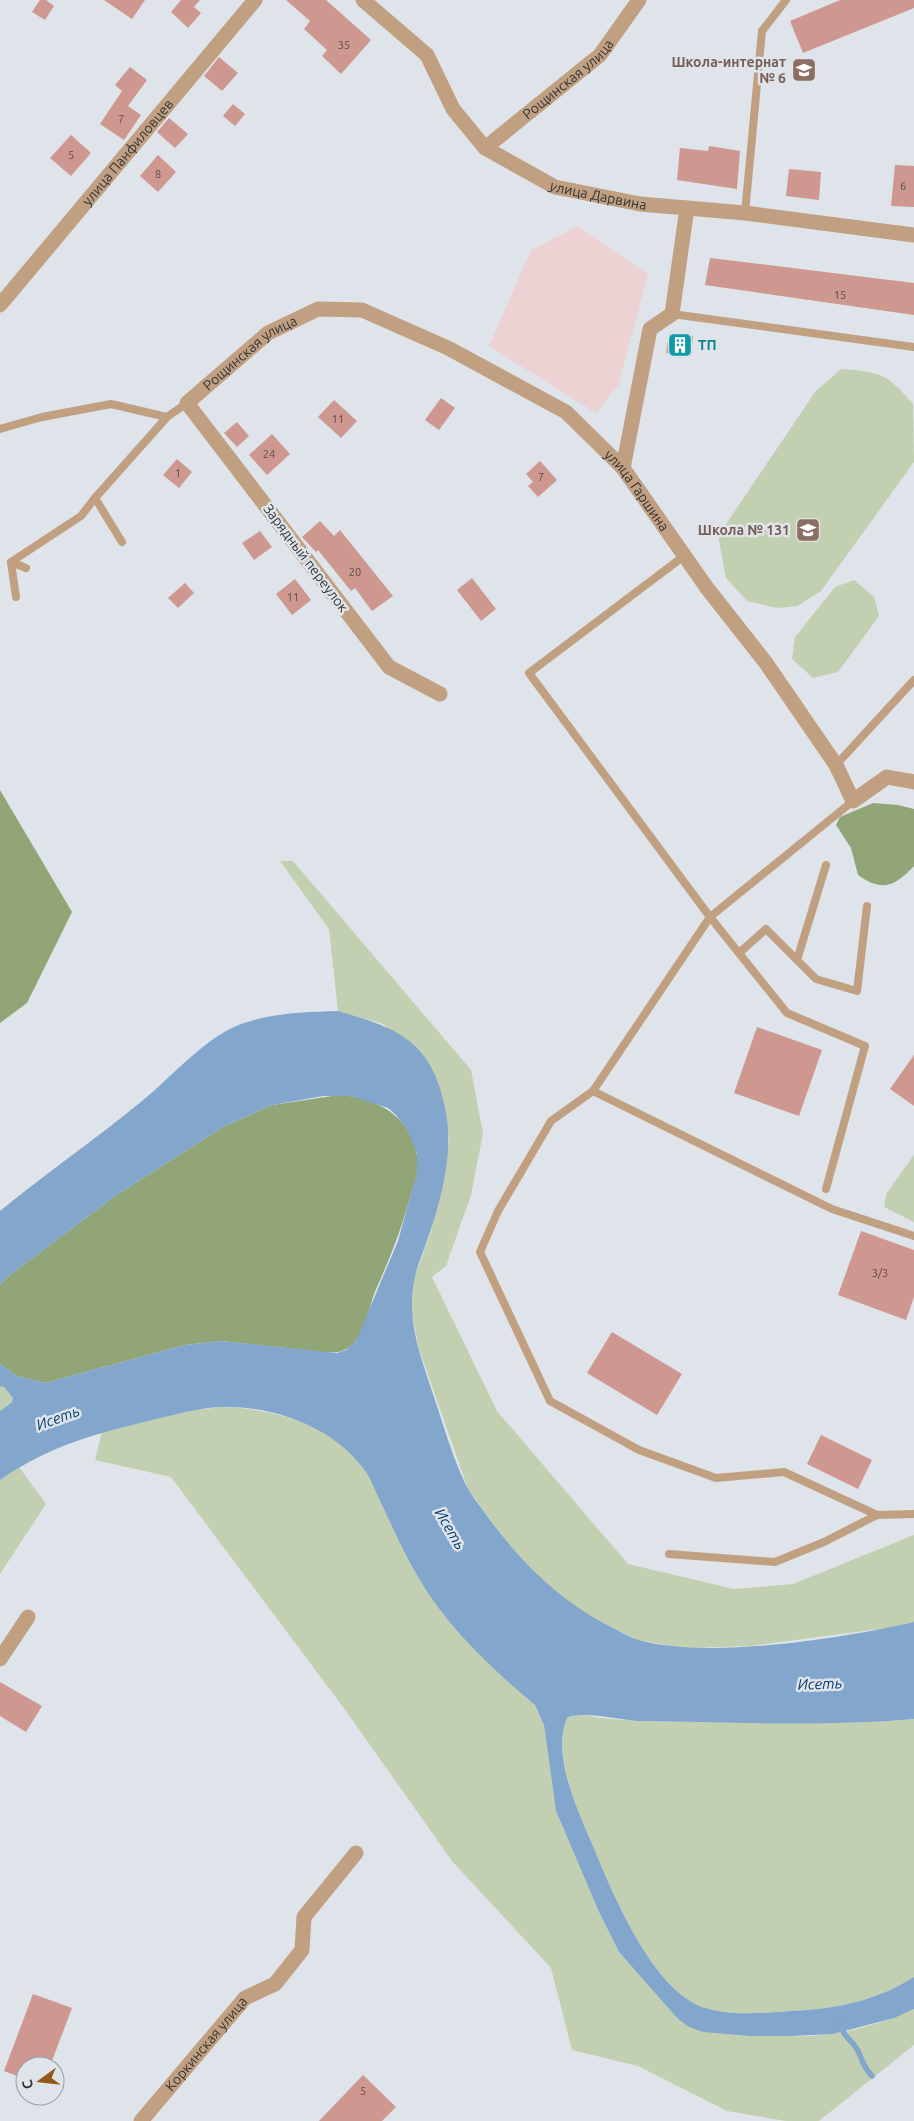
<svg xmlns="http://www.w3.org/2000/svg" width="914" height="2121" viewBox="0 0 914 2121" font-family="Ubuntu,sans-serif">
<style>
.industrial{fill:#edd2d4}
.green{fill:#c2d0b1}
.forest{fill:#92a577}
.water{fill:#83a6cd}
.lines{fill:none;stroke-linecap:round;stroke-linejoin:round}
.stream{stroke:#83a6cd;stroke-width:5.5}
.building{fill:#ce978f}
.lane{stroke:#c19f81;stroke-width:8}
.street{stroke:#c19f81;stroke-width:15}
.labels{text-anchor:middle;stroke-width:5;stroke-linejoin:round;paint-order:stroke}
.number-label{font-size:11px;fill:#594d4c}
.education-label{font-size:14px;font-weight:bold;fill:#785e54;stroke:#dee4ea;text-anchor:end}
.street-label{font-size:14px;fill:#323436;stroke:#dee4ea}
.culture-label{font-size:14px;font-weight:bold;fill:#0d838f;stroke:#dee4ea;text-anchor:start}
.water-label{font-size:15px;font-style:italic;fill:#063e6e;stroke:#dee4ea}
</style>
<rect width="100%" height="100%" fill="#dee4ea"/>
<path class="industrial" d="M 578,226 L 648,274 L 619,384 L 596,413 L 489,346 L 531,250 Z"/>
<g class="green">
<path d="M 841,369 C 881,372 886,373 913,404 L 914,462 L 821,591 L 797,606 L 778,608 L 747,601 L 726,578 L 718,536 L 815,392 Z"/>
<path d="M 854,580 L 874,597 L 879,616 L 838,672 L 813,678 L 792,659 L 795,637 L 835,587 Z"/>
<path d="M 280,861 L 293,861 L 471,1070 L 483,1133 L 471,1195 L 446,1266 L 432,1277 L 497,1411 L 628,1564 L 734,1589 L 793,1584 L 914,1535 L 914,1622 L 887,1628 L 751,1646 L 683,1648 L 638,1640 L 589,1617 L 543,1582 L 507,1543 L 468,1489 L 419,1349 L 412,1314 L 412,1285 L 431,1231 L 449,1142 L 445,1106 L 434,1073 L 383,1024 L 338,1011 L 329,929 Z"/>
<path d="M 914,1155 L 914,1222 L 884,1207 L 886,1194 Z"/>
<path d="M 0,1386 L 4,1387 L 13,1398 L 12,1402 L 0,1411 Z"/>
<path d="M 223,1407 C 274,1409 341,1425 368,1475 C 386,1509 399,1548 420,1580 C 452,1628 492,1667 535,1705 L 544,1725 L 556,1811 L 599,1912 L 619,1952 L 677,2018 C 714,2024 753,2033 791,2036 C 831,2038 878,2026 914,2009 L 914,2045 L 819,2121 L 786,2121 L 727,2111 L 638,2066 L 572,2050 L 551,1968 L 452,1861 L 346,1711 L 171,1477 L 95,1460 L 102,1432 L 195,1410 Z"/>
<path d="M 19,1467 L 46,1504 L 0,1574 L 0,1480 Z"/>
<path d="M 578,1714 C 623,1723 669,1721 715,1722 C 782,1723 848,1725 914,1719 L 914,1977 C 876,2001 836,2009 791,2011 C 763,2013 732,2016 705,2008 C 651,1991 610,1887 590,1839 C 576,1806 553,1754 567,1718 Z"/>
</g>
<g class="forest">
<path d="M 0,790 L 72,912 L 27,1003 L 0,1023 Z"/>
<path d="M 873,803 L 898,805 L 914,809 L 914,866 C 894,887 882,892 858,875 L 851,848 L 836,825 L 840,817 Z"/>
<path d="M 339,1095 C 382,1097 423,1125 417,1173 C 416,1181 412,1190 410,1198 C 401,1230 390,1258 377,1287 C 369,1304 367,1329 354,1343 C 344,1353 336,1353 323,1352 L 221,1341 L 185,1345 L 45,1383 L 17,1376 L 0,1364 L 0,1285 L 6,1278 L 115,1196 L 223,1127 L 272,1105 Z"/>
</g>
<path class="water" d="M 338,1011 C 397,1028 431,1040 445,1107 C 454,1149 443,1193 430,1232 C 420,1262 411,1277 412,1309 C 413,1339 425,1369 434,1397 C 444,1427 453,1459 467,1487 C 472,1496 479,1505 485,1513 C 520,1562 561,1603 615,1629 C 623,1633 631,1638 639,1640 C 708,1660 844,1638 914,1622 L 914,1719 C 822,1727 730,1722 638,1721 C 622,1720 579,1710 567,1718 C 552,1754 576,1806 590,1839 C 610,1887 651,1991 705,2008 C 732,2016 763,2013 791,2011 C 836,2009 876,2001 914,1977 L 914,2009 L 894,2018 L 833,2034 L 792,2036 L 750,2036 L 703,2032 L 689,2027 L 677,2018 L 619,1952 L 599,1912 L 556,1811 L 544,1725 L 535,1705 C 491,1668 447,1627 418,1577 C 404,1554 393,1528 381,1503 C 376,1493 372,1481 366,1472 C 336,1428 276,1406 224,1407 C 203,1407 182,1413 161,1418 C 99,1433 54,1443 0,1480 L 0,1411 L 12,1402 L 13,1398 L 4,1387 L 0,1386 L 0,1364 L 17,1376 L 45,1383 L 185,1345 L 221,1341 L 337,1353 L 346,1350 L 356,1341 L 398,1241 L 417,1173 L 417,1153 L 407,1129 L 395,1114 L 388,1108 L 351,1096 L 323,1096 L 272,1105 L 223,1127 L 115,1196 L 6,1278 L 0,1285 L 0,1211 C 46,1173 96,1139 142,1101 C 172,1077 204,1038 241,1024 C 271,1013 306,1012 338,1011 Z"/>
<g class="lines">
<path class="stream" d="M 841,2024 C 842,2037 853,2040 858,2051 C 864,2063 862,2065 872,2076"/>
</g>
<g class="building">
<path d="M 40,0 L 46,0 L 54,6 L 45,20 L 32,12 Z"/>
<path d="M 104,0 L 145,0 L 132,19 Z"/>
<path d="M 181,0 L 200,0 L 194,7 L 201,13 L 188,28 L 171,12 Z"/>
<path d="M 286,0 L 326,0 L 371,40 L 341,74 L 322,56 L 327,50 L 304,29 L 310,21 Z"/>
<path d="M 840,0 L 914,0 L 914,8 L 803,53 L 790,21 Z"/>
<path d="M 219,57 L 238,73 L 222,91 L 204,76 Z"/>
<path d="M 130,67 L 147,80 L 128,106 L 141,115 L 124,140 L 100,124 L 122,91 L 115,85 Z"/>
<path d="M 233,104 L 245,114 L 235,126 L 223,116 Z"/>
<path d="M 169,118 L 188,134 L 175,148 L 157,132 Z"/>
<path d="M 71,135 L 91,153 L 71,176 L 50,158 Z"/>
<path d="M 709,146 L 740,151 L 737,189 L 677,180 L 680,148 L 708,151 Z"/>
<path d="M 158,155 L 176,172 L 158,192 L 140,176 Z"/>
<path d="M 895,165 L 914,166 L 914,207 L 891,206 Z"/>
<path d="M 789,169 L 821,172 L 819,200 L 786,196 Z"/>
<path d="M 710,258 L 914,283 L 914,315 L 705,285 Z"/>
<path d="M 669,334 L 693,336 L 691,356 L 666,353 Z"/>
<path d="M 441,398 L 455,408 L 439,430 L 425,420 Z"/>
<path d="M 334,400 L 357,421 L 341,438 L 318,417 Z"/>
<path d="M 237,422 L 249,436 L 237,447 L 224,433 Z"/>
<path d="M 272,434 L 290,454 L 267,475 L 249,455 Z"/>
<path d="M 177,459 L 192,472 L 179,488 L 163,475 Z"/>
<path d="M 540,461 L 557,480 L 538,497 L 528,486 L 533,482 L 526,474 Z"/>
<path d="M 320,521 L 334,536 L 340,530 L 393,596 L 372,611 L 355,588 L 351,591 L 318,550 L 316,552 L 302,537 Z"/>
<path d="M 260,531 L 272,547 L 254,560 L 242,543 Z"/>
<path d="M 472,578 L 496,609 L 481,621 L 457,590 Z"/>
<path d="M 295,579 L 311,600 L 292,615 L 276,594 Z"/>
<path d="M 185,583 L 194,593 L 178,608 L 168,598 Z"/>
<path d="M 757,1027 L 822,1050 L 799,1116 L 734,1093 Z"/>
<path d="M 914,1055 L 914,1106 L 890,1089 Z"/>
<path d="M 861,1231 L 914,1250 L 914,1297 L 906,1320 L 838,1295 Z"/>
<path d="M 612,1332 L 682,1374 L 657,1415 L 587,1373 Z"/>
<path d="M 821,1435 L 872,1460 L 858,1489 L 807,1464 Z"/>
<path d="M 0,1682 L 42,1706 L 26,1732 L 0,1716 Z"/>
<path d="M 33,1994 L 72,2008 L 50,2066 L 25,2066 L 25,2079 L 4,2071 Z"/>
<path d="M 363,2075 L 396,2107 L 382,2121 L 319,2121 Z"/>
</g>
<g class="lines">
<g class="lane">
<path d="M 745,213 L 762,31 L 786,0"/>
<path d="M 672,314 L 914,347"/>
<path d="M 0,429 L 42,417 L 111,404 L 167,417"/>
<path d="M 122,542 L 95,498 L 167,417 L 187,403"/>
<path d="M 684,556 L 529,673 L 710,917 L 787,1013 L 865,1046 L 826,1189"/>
<path d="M 11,562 L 26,568"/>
<path d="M 16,597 L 11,562 L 81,516 L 95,498"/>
<path d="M 836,765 L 914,680"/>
<path d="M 853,801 L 710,917 L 593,1091 L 551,1121 L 498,1211 L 480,1252 L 550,1401 L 639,1450 L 716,1478 L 784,1472 L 877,1515"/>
<path d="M 739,953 L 766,929 L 816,979 L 857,991 L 867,906"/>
<path d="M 797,960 L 826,865"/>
<path d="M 593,1091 L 832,1209 L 914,1236"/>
<path d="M 669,1554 L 775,1562 L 824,1542 L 877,1515 L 914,1514"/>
</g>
<g class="street">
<path id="s1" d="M 363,0 L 427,55 L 453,109 L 485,148 L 555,187 L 640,204 L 745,213 L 914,235"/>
<path id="s2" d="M 485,148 L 600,55 L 639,0"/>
<path id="s3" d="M 0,305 L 255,0"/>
<path d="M 623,468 L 650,329 L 672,314 L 687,208"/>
<path id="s4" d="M 440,694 L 389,667 L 187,403 L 268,333 L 318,309 L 362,310 L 448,348 L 566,412 L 623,468 L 707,588 L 766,663 L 836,765 L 853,801 L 887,777 L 914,782"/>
<path d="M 0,1659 L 28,1617"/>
<path id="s5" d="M 141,2121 L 245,1998 L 275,1984 L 302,1950 L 304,1917 L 356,1853"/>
</g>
</g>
<defs>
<symbol id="school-square" viewBox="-11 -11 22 22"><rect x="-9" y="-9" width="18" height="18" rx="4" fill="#8d6e63" stroke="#dee4ea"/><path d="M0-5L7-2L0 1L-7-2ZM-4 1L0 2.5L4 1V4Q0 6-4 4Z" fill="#fff"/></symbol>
<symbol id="building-square" viewBox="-11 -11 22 22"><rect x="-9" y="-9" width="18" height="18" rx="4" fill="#0f9aa8" stroke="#dee4ea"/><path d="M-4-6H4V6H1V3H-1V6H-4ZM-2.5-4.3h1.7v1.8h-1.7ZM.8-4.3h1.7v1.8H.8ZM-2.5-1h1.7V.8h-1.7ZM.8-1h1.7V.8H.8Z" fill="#fff"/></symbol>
</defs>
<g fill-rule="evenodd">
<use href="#school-square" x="790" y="56" width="28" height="28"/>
<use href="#building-square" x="666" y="331" width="28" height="28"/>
<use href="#school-square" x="794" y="516" width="28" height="28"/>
</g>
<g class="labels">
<g class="number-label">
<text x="344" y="49">35</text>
<text x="121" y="123">7</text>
<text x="71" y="159">5</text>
<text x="158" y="178">8</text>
<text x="903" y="190">6</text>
<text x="840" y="299">15</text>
<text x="338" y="423">11</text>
<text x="269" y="458">24</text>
<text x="178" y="477">1</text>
<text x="541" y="481">7</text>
<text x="355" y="576">20</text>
<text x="293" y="601">11</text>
<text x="880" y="1277">3/3</text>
<text x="363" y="2095">5</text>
</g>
<g class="education-label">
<text x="786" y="67">Школа-интернат<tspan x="786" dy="16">№ 6</tspan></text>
<text x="790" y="535">Школа № 131</text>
</g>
<g class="street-label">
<text dy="5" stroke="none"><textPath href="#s2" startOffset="108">Рощинская улица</textPath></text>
<text dy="5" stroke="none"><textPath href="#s3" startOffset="199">улица Панфиловцев</textPath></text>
<text dy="5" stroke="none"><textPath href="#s1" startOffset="319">улица Дарвина</textPath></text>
<text dy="5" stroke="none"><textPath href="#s4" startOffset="471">Рощинская улица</textPath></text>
<text dy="5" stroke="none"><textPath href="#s4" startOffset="931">улица Гаршина</textPath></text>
<text transform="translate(306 558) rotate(53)" y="5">Зарядный переулок</text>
<text dy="5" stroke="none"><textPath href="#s5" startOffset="101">Коркинская улица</textPath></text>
</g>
<g class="culture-label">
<text x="698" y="350">ТП</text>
</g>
<g class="water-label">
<text transform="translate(58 1418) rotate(-20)" y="5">Исеть</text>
<text transform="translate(450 1529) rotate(59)" y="5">Исеть</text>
<text transform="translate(820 1684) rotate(-2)" y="5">Исеть</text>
</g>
</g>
<g transform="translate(40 2081) rotate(255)"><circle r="24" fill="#dee4ea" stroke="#999ea2"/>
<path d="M0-4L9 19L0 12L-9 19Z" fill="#945819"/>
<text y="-8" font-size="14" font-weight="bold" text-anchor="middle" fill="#323436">С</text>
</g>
</svg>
